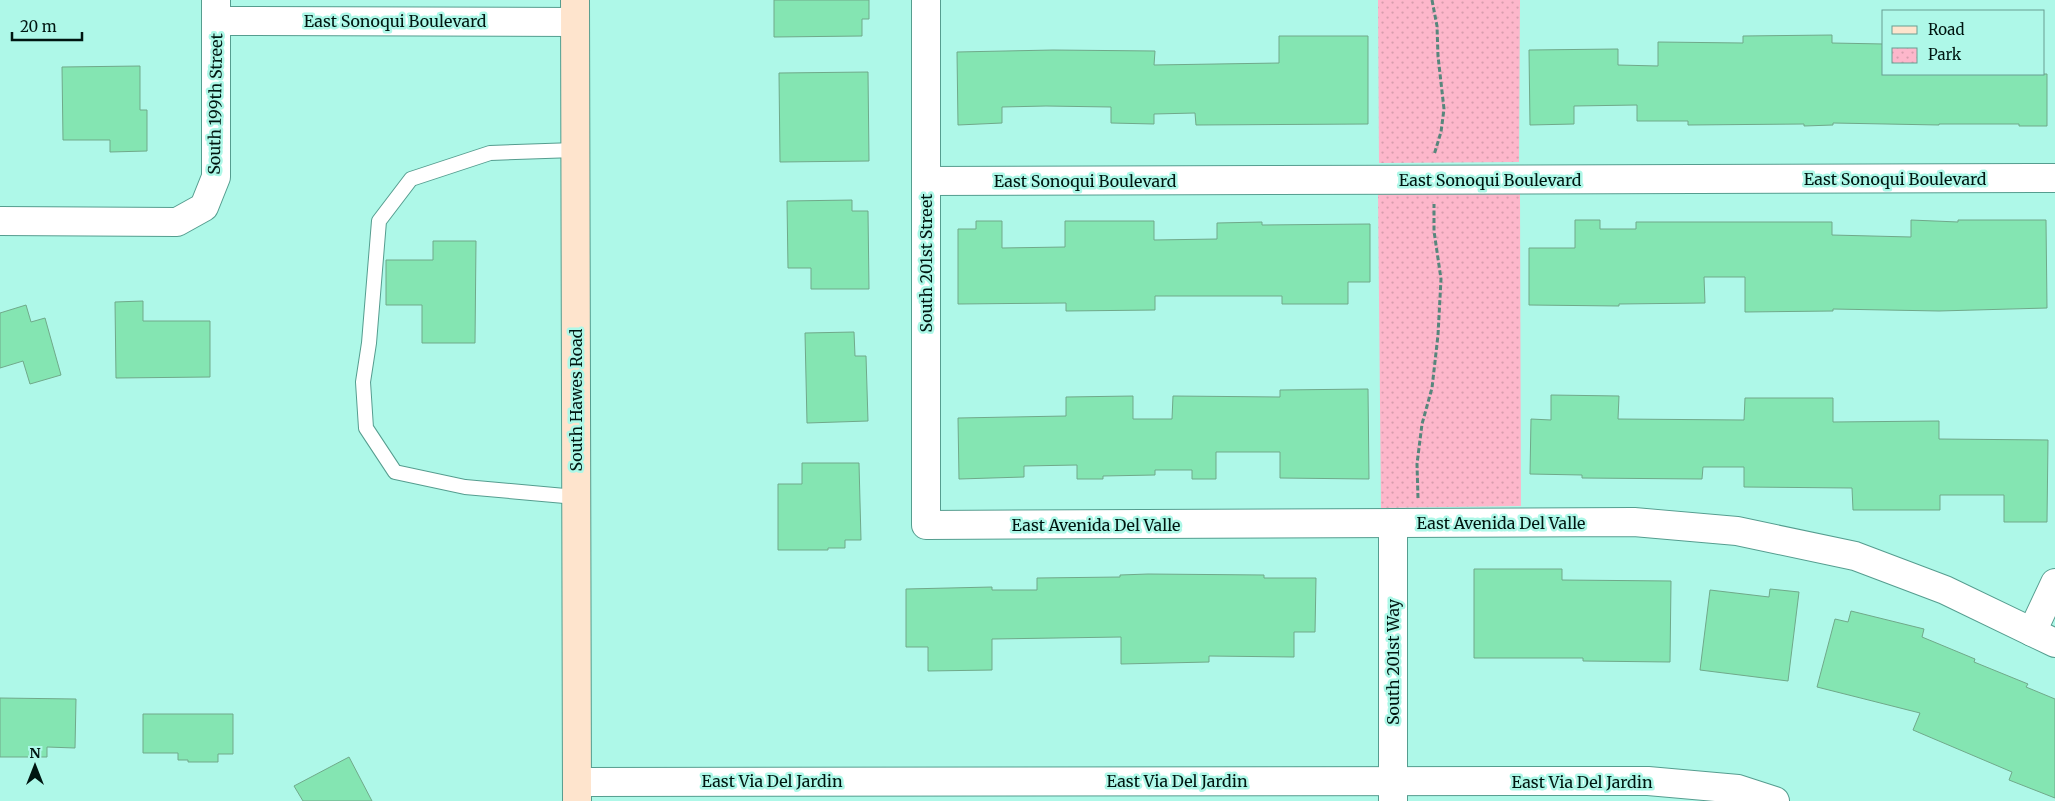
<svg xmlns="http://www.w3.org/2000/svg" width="2055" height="801" viewBox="0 0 2055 801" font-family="Merriweather,serif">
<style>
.park{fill:url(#park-dots)}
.building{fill:#84e5b2;stroke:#70a98a}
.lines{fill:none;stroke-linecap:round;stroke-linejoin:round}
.lane-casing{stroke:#559d8f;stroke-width:16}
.street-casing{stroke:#559d8f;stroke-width:30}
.secondary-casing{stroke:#559d8f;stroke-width:30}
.path{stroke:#57867c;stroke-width:3;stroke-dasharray:5 2.5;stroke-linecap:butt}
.lane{stroke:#fff;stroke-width:14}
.street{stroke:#fff;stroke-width:28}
.secondary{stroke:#fee4cd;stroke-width:28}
.labels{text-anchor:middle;stroke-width:5;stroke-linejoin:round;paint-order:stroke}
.street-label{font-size:16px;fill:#001611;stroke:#aef8e8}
</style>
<defs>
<pattern id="park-dots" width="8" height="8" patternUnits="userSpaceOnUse" patternTransform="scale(1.25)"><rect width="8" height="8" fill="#fdb7cb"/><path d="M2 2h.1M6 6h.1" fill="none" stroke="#d79dad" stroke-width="1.8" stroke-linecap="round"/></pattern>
</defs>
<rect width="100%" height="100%" fill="#aef8e8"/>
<g class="park">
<path d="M 1378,0 L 1520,0 L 1519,162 L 1379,163 Z"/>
<path d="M 1378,193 L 1520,194 L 1521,506 L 1381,508 Z"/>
</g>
<g class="building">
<path d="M 774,0 L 869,0 L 869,19 L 862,19 L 862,36 L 774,37 Z"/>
<path d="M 1832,35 L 1832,43 L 1884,44 L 1884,74 L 2047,74 L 2047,126 L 2019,126 L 2019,124 L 1939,124 L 1939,125 L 1833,123 L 1833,125 L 1804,126 L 1804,124 L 1688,125 L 1688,121 L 1637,121 L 1637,105 L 1574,106 L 1574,124 L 1530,125 L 1529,50 L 1618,49 L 1618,65 L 1658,66 L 1658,42 L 1743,43 L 1743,36 Z"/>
<path d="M 1279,36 L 1368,36 L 1368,124 L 1196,125 L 1195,113 L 1154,114 L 1154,124 L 1111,123 L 1111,107 L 1046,106 L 1002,107 L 1002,123 L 958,125 L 957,52 L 1053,50 L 1155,51 L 1154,65 L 1279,63 Z"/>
<path d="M 140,66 L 140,110 L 147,110 L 147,151 L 110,152 L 110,140 L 63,140 L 62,67 Z"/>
<path d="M 868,72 L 869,161 L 780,162 L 779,73 Z"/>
<path d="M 852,200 L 852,211 L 868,211 L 869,289 L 811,289 L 811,268 L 788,268 L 787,201 Z"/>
<path d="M 1575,220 L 1600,220 L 1600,229 L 1636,229 L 1636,222 L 1832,222 L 1832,235 L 1911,237 L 1911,220 L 1958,222 L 1958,220 L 2046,220 L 2047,308 L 1939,311 L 1833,309 L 1833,311 L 1745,312 L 1745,277 L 1704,277 L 1705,303 L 1619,304 L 1619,306 L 1529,305 L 1529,248 L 1575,248 Z"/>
<path d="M 976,221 L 1002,221 L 1002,248 L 1065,247 L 1065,221 L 1154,221 L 1154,240 L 1217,239 L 1217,223 L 1262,222 L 1262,225 L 1370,224 L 1370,282 L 1348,282 L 1348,304 L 1282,304 L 1282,296 L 1155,296 L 1155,310 L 1066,311 L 1066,303 L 958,304 L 958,229 L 976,229 Z"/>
<path d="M 433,241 L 476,241 L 475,343 L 422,343 L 422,305 L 386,305 L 386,260 L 433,260 Z"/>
<path d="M 143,301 L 143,321 L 210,321 L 210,377 L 116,378 L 115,302 Z"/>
<path d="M 26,305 L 31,322 L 45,318 L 61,375 L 30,384 L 23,361 L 0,368 L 0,313 Z"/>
<path d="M 854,332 L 855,356 L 866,356 L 868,421 L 807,423 L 805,333 Z"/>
<path d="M 1368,389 L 1369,479 L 1280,478 L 1280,452 L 1216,452 L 1216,479 L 1192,479 L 1192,470 L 1155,470 L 1155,475 L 1103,476 L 1103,479 L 1077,479 L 1077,465 L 1024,466 L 1024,477 L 959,479 L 958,418 L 1066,416 L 1066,397 L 1133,396 L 1133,419 L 1172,419 L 1173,396 L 1280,397 L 1280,390 Z"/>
<path d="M 1551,395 L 1619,396 L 1618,419 L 1744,420 L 1745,398 L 1833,398 L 1833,422 L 1939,421 L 1939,439 L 2048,440 L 2047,522 L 2004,522 L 2004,495 L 1940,495 L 1940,510 L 1853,510 L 1852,488 L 1744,487 L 1744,467 L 1703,467 L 1702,479 L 1582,478 L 1582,475 L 1530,474 L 1531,419 L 1551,420 Z"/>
<path d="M 802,463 L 859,463 L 861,540 L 845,540 L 845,548 L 828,548 L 828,550 L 778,550 L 778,484 L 802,484 Z"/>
<path d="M 1474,569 L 1562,569 L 1562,580 L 1671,581 L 1670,662 L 1583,661 L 1583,658 L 1474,658 Z"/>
<path d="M 1148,574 L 1264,575 L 1264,578 L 1316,578 L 1315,632 L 1294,632 L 1294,657 L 1209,656 L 1209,662 L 1121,664 L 1121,637 L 992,639 L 992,670 L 928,671 L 928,647 L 906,647 L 906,589 L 992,587 L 992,590 L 1037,590 L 1037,578 L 1120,577 L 1120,575 Z"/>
<path d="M 1770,589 L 1799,592 L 1788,681 L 1700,670 L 1710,590 L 1769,597 Z"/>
<path d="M 1851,611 L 1924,629 L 1922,637 L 1975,659 L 1974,662 L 2028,684 L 2026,687 L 2055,699 L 2055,798 L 2009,780 L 2012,772 L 1913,730 L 1920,713 L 1817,687 L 1835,619 L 1848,622 Z"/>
<path d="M 0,698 L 76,699 L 75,748 L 47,747 L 47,757 L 0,757 Z"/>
<path d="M 143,714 L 233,714 L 233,754 L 218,754 L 218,762 L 188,762 L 188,760 L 178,760 L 178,753 L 143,753 Z"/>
<path d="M 349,757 L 372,801 L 303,801 L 294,786 Z"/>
</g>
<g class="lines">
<defs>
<path id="lane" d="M 575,150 L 490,153 L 411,179 L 379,221 L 369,343 L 363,382 L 366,428 L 395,472 L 465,487 L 576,497"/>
<g id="street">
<path d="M 926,0 L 926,525 L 1634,522 L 1737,531 L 1855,556 L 1945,590 L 2055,643"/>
<path d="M 216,21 L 575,22"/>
<path d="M 926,181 L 2055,178"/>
<path d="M 0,221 L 177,222 L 204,207 L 216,177 L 216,0"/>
<path d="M 1393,523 L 1393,801"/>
<path d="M 2032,632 L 2055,583"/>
<path d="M 577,782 L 1648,781 L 1738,789 L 1775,801"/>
</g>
<path id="secondary" d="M 575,0 L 577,801"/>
</defs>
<use href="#lane" class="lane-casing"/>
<use href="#street" class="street-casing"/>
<use href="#secondary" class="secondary-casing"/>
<g class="path">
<path d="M 1432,0 L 1437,26 L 1438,56 L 1444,109 L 1441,132 L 1434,155"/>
<path d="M 1418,498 L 1417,464 L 1422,424 L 1432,388 L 1438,335 L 1441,279 L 1434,231 L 1434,204"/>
</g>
<use href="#lane" class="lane"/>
<use href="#street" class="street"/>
<use href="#secondary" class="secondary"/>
</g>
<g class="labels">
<g class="street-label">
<text x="395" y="27">East Sonoqui Boulevard</text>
<text transform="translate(215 104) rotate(-89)" y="6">South 199th Street</text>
<text x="1895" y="185">East Sonoqui Boulevard</text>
<text x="1490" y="186">East Sonoqui Boulevard</text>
<text x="1085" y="187">East Sonoqui Boulevard</text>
<text transform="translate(926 263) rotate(-90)" y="6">South 201st Street</text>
<text transform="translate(576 400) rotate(-90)" y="6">South Hawes Road</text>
<text x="1501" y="529">East Avenida Del Valle</text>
<text x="1096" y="531">East Avenida Del Valle</text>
<text transform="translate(1393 662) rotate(-90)" y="6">South 201st Way</text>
<text x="772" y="787">East Via Del Jardin</text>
<text x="1177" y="787">East Via Del Jardin</text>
<text x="1582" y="788">East Via Del Jardin</text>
</g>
</g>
<rect x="1882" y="10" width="162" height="65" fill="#aef8e8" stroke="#689e92"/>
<rect x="1892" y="26" width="25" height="8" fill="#fee4cd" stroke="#689e92"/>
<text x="1928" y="35" font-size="15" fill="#001611">Road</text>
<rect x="1892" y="48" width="25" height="15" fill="url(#park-dots)" stroke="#689e92"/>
<text x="1928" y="60" font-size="15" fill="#001611">Park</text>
<g transform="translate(35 766)" stroke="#aef8e8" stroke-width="4" paint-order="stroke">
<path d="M0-4L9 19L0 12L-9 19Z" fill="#001611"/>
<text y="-8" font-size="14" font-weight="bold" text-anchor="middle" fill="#001611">N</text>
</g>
<path d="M12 32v8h70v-8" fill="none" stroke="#001611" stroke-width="2.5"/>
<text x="20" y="32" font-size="15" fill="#001611" stroke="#aef8e8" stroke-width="4" paint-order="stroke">20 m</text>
</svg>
